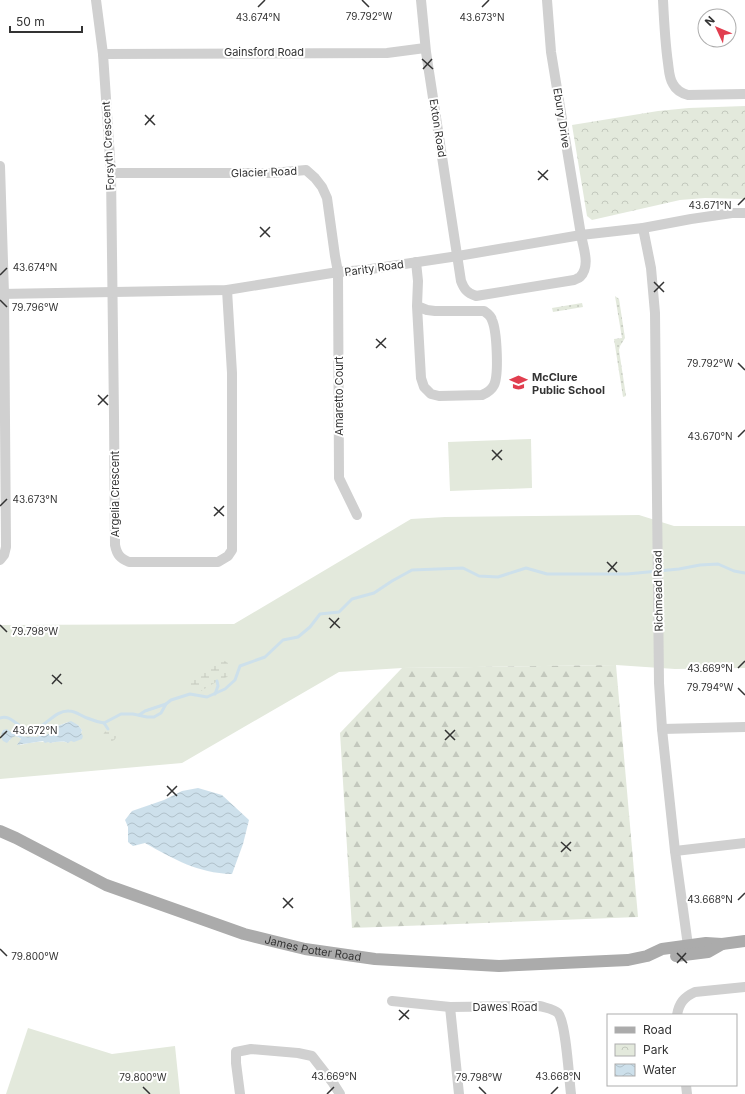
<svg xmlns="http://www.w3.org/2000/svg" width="745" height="1094" viewBox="0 0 745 1094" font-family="Inter,sans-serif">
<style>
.grass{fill:#e3e9dc;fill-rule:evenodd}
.forest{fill:url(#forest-firs)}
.wetland{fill:url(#wetland-marsh)}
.park{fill:url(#park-crowns)}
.garden{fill:url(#garden-dots)}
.water{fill:url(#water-waves)}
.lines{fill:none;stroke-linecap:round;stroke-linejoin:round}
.stream{stroke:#cde0eb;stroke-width:3}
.minor{stroke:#d0d0d0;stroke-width:10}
.major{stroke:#ababab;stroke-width:12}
.ticks{fill:none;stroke:#333;stroke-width:1.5}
.labels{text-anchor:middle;stroke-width:4;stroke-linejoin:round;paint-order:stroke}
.street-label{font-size:11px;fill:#333;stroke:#fff}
.poi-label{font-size:11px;font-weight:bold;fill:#333;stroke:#fff;text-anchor:start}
.ticks-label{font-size:10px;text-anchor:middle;fill:#333;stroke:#fff;stroke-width:4;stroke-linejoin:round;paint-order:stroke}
</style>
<defs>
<pattern id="forest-firs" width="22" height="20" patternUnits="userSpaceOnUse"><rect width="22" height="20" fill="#e3e9dc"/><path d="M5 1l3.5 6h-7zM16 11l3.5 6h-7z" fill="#c3c8bd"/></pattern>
<pattern id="wetland-marsh" width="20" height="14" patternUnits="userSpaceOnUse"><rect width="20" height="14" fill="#e3e9dc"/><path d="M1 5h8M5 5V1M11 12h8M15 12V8" fill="none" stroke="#c3c8bd"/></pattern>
<pattern id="park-crowns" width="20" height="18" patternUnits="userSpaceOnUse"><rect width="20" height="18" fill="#e3e9dc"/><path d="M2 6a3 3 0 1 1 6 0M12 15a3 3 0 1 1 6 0" fill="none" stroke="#c3c8bd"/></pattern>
<pattern id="garden-dots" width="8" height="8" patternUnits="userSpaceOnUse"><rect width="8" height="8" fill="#e3e9dc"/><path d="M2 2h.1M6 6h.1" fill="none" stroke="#c3c8bd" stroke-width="1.8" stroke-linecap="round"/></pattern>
<pattern id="water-waves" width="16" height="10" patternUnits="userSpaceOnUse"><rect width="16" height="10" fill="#cde0eb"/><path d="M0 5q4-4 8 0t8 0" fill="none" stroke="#b0c1ca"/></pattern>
</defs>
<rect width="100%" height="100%" fill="#fff"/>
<g class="grass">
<path d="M 531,439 L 532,488 L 450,491 L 448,442 Z"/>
<path d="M 639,515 L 674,526 L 745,526 L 745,668 L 675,669 L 616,665 L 402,668 L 339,672 L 182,763 L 0,779 L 0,625 L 234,624 L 411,519 L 445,517 ZM 68,722 L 78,725 L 82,730 L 81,733 L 68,743 C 65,741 55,741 52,743 C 44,740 28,743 20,745 L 21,739 L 15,735 L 12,736 L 9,741 L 1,738 L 1,735 L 3,730 L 8,730 L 12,733 L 14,732 C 22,739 28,736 38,737 C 42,734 46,734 50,734 L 60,725 Z"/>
<path d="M 28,1028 L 112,1054 L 175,1046 L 180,1094 L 6,1094 Z"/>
</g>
<path class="forest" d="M 616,665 L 638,917 L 352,928 L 340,733 L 402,668 Z"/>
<g class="wetland">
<path d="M 222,660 L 227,662 L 230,667 L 231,673 L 227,677 L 216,682 L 201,691 L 180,685 L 200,677 L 203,675 L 204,671 Z"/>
<path d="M 112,729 L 114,730 L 117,735 C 115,743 109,742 102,739 C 103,733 105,730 112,729 Z"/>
</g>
<path class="park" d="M 745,106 L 745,199 L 705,198 L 680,200 L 592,220 L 587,216 L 572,125 L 658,111 L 689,108 Z"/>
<g class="garden">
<path d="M 615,296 L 619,299 L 625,338 L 620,346 L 619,350 L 626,396 L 623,397 L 614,339 L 622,338 Z"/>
<path d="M 582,303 L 583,307 L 553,312 L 552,308 Z"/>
</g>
<g class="water">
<path d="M 71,721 L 78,725 L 82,730 L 81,733 L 83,736 L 82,739 L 74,742 L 71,741 L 68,743 C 63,740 55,742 50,743 L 48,742 L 45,743 L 43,741 L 17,745 L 21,739 C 14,733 12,738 7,743 L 3,741 C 0,737 1,734 3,730 L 7,729 L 12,733 L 14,732 C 22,739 28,736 38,737 L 39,735 C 43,734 48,735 52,733 L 50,731 L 50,730 L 55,727 Z"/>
<path d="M 198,788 L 222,795 L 249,820 L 243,844 L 232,874 C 197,873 174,859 145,843 L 133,846 L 128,842 L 128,827 L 125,820 L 132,811 L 164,800 L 182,791 Z"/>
</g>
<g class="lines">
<g class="stream">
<path d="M 215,694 L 218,686 L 217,681"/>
<path d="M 139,715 L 145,711 L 166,704"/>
<path d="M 0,718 C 10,715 14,723 22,727 C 24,728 28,729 31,729 C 45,729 54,710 69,711 C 76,711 81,716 87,718 C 92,720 98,722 104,723 L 121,714 L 133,714 L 147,717 L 154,717 L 161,713 L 166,704 L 171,700 L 190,694 L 207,697 L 225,689 L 235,680 L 240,666 L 265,657 L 283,640 L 298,637 L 310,627 L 320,614 L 339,612 L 352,599 L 374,593 L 392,581 L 412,570 L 463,568 L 479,576 L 498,577 L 526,568 L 547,574 L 627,574 L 679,569 L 700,565 L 718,564 L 734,571 L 745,573"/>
<path d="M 104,723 L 108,729"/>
<path d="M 21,735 L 22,732 L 22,728"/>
</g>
<g class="minor">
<path d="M 96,0 L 103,54 L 111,173 L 114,416 L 115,545 C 117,555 120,558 129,562 L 218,562 L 228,556 L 232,550 L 232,373 L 227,290"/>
<path d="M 421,0 L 426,52 L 461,281 C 464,289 467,293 476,296 L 574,280 C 576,279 579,278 580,277 C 591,266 583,247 581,235 L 551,52 L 547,0"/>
<path d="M 663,0 C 664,21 665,42 668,63 C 669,70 669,78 673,84 C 676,90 681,93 688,95 L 745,94"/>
<path d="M 103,54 L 387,53 L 425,48"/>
<path d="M 0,166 L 4,294 L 6,547 L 4,555 L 0,560"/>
<path d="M 111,173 L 273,173 L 306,170 L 315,178 L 322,187 L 327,198 L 335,256 L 338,272 L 339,478 L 357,515"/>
<path d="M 643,228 L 651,268 L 655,313 L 659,683 L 662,729 L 675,851 L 689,953"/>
<path d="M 416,262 L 418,281 L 417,306 L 421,378 L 424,387 L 431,394 L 439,396 L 482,395 C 487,393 491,391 494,385 C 499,375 497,331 492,320 C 491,316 487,313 484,311 L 435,311 L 427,310 L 417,306"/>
<path d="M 0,294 L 227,290 L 338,272 L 364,270 L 458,256 L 581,235 L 643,228 L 691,219 L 732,213 L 745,213"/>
<path d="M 662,729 L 745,727"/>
<path d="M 675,851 L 745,843"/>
<path d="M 392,1001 L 450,1007 L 540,1006 C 546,1008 554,1009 558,1013 C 566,1022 569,1079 571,1094"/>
<path d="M 450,1007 L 459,1094"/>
<path d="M 677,1015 C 679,1003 684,997 695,992 L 745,987"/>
<path d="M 686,1085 L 687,1094"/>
<path d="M 240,1094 L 236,1063 L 236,1052 L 251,1049 L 298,1053 L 312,1056 L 333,1083 L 340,1094"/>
</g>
<g class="major">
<path id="s1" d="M 0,831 L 16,838 L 106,885 L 244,934 L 305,949 L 375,959 L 499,966 L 628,960 L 647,956 L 662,949 L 706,943 L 722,944 L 745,941"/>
<path d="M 676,956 L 708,952 L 722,944"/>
</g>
</g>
<path class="ticks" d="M 362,0 L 369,7M 258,7 L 265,0M 482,7 L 489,0M 422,59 L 433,69M 423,69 L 432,59M 145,115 L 155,125M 145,125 L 154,115M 538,171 L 548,180M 538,180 L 548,170M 738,205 L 745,198M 260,227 L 270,237M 260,237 L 270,227M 0,275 L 7,268M 654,282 L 664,292M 654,292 L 664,282M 0,300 L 7,307M 376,339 L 386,348M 376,348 L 386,338M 738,363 L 745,370M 98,395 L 108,405M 98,405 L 108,395M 738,437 L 745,430M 492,450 L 502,460M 492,460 L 502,450M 0,506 L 7,499M 214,507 L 224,516M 214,516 L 224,506M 607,562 L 617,572M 608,572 L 617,562M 329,618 L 340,628M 0,625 L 7,632M 330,628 L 339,618M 738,668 L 745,661M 52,675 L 62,684M 52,684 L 61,674M 738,688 L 745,695M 445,730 L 455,740M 0,738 L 7,731M 445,740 L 455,730M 167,786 L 177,796M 167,796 L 177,786M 561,842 L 571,851M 561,852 L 571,842M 283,898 L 293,908M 738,900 L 745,893M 283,908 L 293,898M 0,949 L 7,956M 677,953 L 687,963M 677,963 L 686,953M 399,1010 L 409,1019M 399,1020 L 409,1010M 143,1087 L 150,1094M 479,1087 L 486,1094M 327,1094 L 334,1087M 551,1094 L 558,1087"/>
<defs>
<symbol id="school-bare" viewBox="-9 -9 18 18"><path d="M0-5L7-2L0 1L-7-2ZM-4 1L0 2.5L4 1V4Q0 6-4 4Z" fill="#e13e4f" stroke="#fff" stroke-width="2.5" paint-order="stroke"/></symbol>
</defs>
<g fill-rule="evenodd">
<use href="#school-bare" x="506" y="370" width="25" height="25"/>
</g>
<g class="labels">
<g class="street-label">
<text x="264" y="56">Gainsford Road</text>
<text transform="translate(562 118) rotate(81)" y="4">Ebury Drive</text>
<text transform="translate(438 128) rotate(81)" y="4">Exton Road</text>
<text transform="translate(108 146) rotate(-93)" y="4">Forsyth Crescent</text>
<text transform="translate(264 172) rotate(-2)" y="4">Glacier Road</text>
<text transform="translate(374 268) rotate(-8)" y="4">Parity Road</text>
<text transform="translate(339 396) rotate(-90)" y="4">Amaretto Court</text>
<text transform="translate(115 494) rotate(-90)" y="4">Argelia Crescent</text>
<text transform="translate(658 591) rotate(-91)" y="4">Richmead Road</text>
<text dy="4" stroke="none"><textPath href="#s1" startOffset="336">James Potter Road</textPath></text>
<text x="505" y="1011">Dawes Road</text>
</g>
<g class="poi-label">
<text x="532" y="381">McClure<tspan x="532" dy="13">Public School</tspan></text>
</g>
</g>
<g class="ticks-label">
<text x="369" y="20">79.792°W</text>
<text x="258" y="21">43.674°N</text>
<text x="482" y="21">43.673°N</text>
<text x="710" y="209">43.671°N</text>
<text x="35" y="271">43.674°N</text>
<text x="35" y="311">79.796°W</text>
<text x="710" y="367">79.792°W</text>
<text x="710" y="440">43.670°N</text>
<text x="35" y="503">43.673°N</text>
<text x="35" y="635">79.798°W</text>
<text x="710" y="672">43.669°N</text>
<text x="710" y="691">79.794°W</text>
<text x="35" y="734">43.672°N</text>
<text x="710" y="903">43.668°N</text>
<text x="35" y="960">79.800°W</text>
<text x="334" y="1080">43.669°N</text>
<text x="558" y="1080">43.668°N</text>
<text x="143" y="1081">79.800°W</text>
<text x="479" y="1081">79.798°W</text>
</g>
<rect x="607" y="1014" width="130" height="72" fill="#ffffff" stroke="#adadad"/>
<rect x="615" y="1027" width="20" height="6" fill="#ababab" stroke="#adadad"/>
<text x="643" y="1034" font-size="12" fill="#333333">Road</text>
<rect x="615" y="1044" width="20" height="12" fill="url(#park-crowns)" stroke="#adadad"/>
<text x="643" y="1054" font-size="12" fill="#333333">Park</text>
<rect x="615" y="1064" width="20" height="12" fill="url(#water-waves)" stroke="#adadad"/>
<text x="643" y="1074" font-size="12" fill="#333333">Water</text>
<g transform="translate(717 28) rotate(314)"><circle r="19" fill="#ffffff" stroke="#adadad"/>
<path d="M0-3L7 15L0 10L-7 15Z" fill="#e13e4f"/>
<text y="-6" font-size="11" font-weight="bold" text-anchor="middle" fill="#333333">N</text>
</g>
<path d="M10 26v6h72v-6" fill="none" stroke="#333333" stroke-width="2"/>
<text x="16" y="26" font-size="12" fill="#333333" stroke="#ffffff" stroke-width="3" paint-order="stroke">50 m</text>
</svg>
